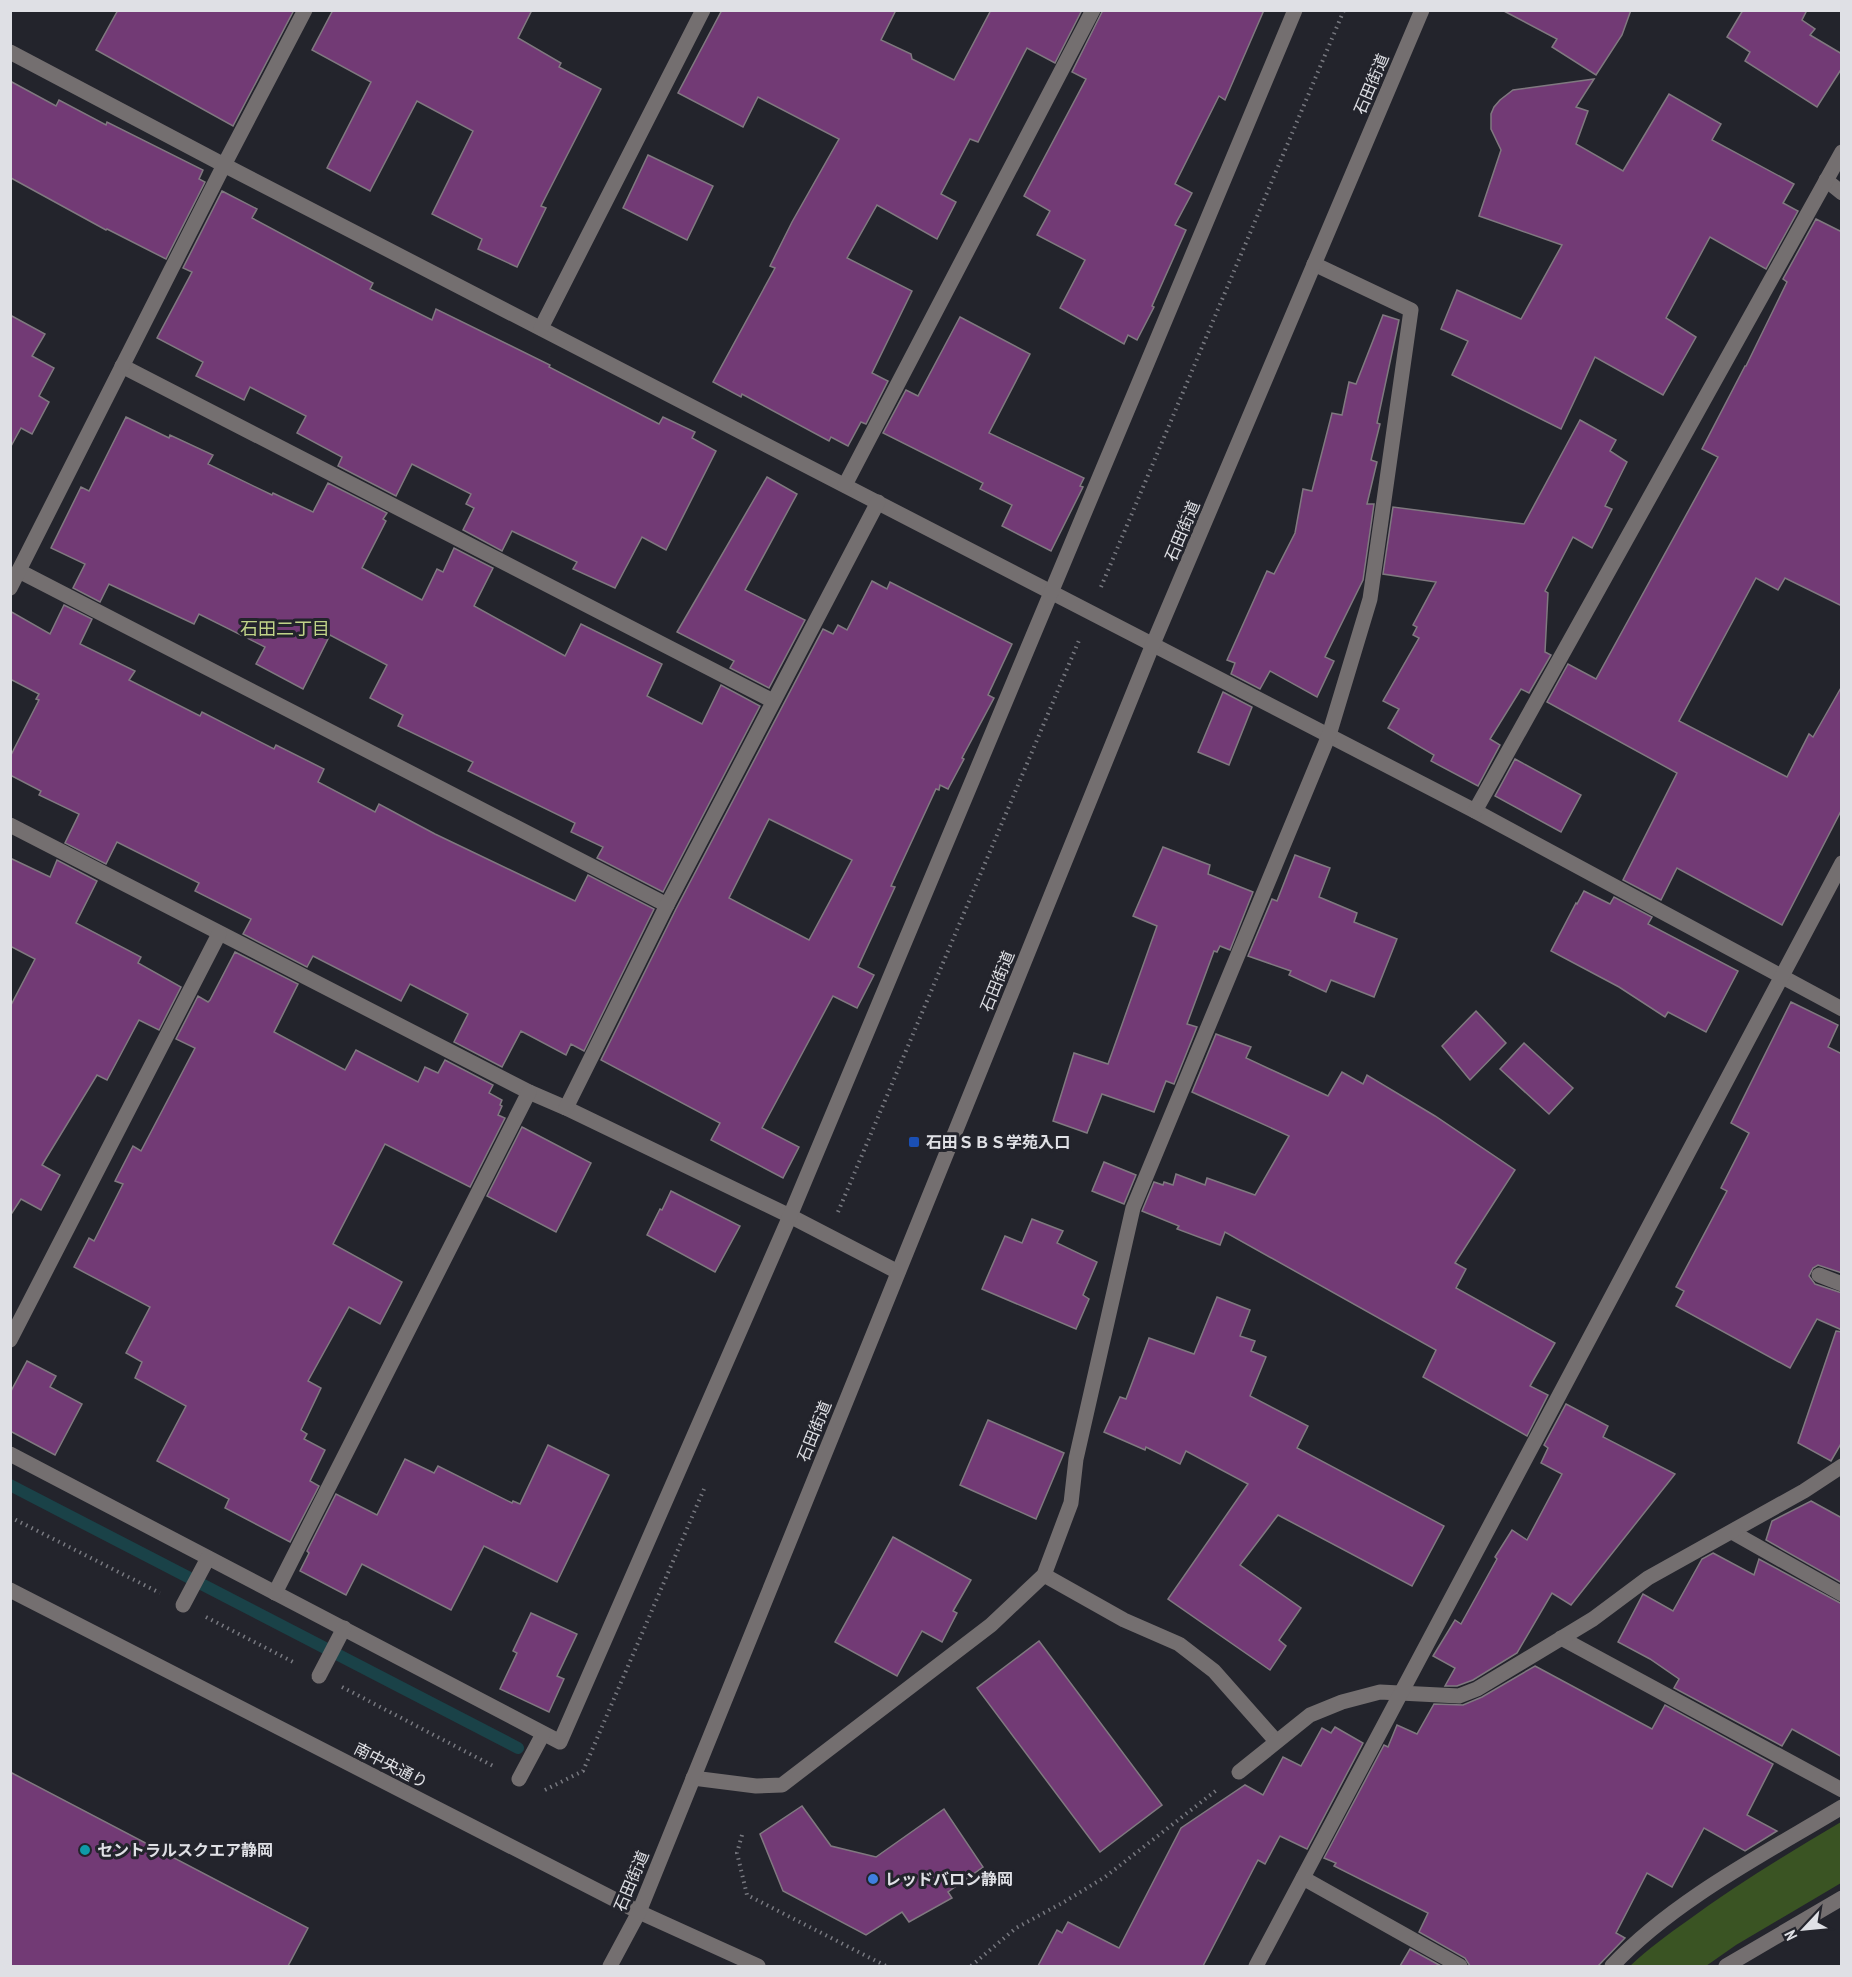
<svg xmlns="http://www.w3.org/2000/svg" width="1852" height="1977" viewBox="0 0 1852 1977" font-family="'PT Sans Narrow','Noto Sans JP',sans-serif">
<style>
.green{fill:#3a5423}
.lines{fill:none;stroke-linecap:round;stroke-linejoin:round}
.stream{stroke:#1a4248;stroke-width:12}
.building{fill:#723a75;stroke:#807980;stroke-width:1.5;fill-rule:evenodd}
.path{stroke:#787980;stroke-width:4;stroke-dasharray:1.5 4.5;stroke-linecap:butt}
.minor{stroke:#746f70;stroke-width:15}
.transit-dot{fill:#1a4fb4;stroke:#23242c;stroke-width:2}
.culture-dot{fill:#0f9aa8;stroke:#23242c;stroke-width:2}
.shop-dot{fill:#3f7fe0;stroke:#23242c;stroke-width:2}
.labels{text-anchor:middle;stroke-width:6;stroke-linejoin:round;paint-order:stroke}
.street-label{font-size:16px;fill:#dfe0e5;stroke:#23242c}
.poi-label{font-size:16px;font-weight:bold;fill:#dfe0e5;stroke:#23242c;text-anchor:start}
.neighbourhood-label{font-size:18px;fill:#c0d388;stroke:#23242c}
</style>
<rect width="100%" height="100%" fill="#23242c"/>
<path class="green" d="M 1841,1822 L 1841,1883 L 1736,1945 L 1706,1966 L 1630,1966 C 1648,1949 1667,1935 1687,1921 C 1737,1884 1789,1853 1841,1822 Z"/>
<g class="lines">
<path class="stream" d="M 10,1485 L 518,1748"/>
</g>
<g class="building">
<path d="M 118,10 L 294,10 L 233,126 L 96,50 Z"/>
<path d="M 333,10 L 532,10 L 518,38 L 561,63 L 559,67 L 601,89 L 541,206 L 546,208 L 517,267 L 478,249 L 482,239 L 432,214 L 473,131 L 417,101 L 370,191 L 327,168 L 371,82 L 312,50 Z"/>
<path d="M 722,10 L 896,10 L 881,40 L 911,54 L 912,59 L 954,80 L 991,10 L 1082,10 L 1055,63 L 1027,48 L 978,142 L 970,139 L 941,194 L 956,202 L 937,239 L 877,205 L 847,258 L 912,291 L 872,373 L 888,381 L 866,424 L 861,422 L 848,446 L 831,437 L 829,441 L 742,394 L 741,397 L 713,382 L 775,268 L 770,266 L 792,222 L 839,139 L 758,97 L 743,127 L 678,93 Z"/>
<path d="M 1103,10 L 1264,10 L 1225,100 L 1219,96 L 1175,184 L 1192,193 L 1175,225 L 1186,230 L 1152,306 L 1154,307 L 1137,340 L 1128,335 L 1124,344 L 1060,308 L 1085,260 L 1037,235 L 1050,211 L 1024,196 L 1086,79 L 1072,72 Z"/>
<path d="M 1502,10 L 1631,10 L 1622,35 L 1596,75 L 1552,47 L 1557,39 Z"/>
<path d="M 1743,10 L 1807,10 L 1802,20 L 1815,29 L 1810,35 L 1842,54 L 1842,68 L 1817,107 L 1745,61 L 1750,52 L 1727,37 Z"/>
<path d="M 1594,79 L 1576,107 L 1588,111 L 1576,144 L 1623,171 L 1669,94 L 1721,124 L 1712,140 L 1794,184 L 1783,203 L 1798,211 L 1766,269 L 1710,237 L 1666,318 L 1696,337 L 1663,395 L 1595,357 L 1561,429 L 1452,375 L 1468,341 L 1441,329 L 1457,290 L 1521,319 L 1562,245 L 1479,216 L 1501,150 L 1491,129 L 1491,114 L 1494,107 L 1500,100 L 1513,90 Z"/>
<path d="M 10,81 L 56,106 L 59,100 L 106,125 L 107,122 L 203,170 L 199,179 L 205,182 L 166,259 L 107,229 L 106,230 L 11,178 Z"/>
<path d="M 648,155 L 713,186 L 687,240 L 623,208 Z"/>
<path d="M 222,191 L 257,209 L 252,218 L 373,283 L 370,289 L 432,320 L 436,309 L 550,365 L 549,367 L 659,424 L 663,417 L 695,432 L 692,438 L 716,451 L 666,550 L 642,537 L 615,588 L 573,569 L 577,562 L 512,531 L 502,551 L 463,530 L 474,508 L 466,504 L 471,494 L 412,464 L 396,496 L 338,466 L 342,457 L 297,433 L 306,416 L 250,387 L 244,400 L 196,376 L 203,362 L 157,338 L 192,272 L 183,268 Z"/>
<path d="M 1816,219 L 1842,232 L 1842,606 L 1785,578 L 1778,590 L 1756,578 L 1679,721 L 1787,777 L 1809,734 L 1813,737 L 1842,686 L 1842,809 L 1782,925 L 1677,868 L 1661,900 L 1623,880 L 1677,773 L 1547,702 L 1568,664 L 1596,679 L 1718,457 L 1702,449 L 1745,366 L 1746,366 L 1787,282 L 1783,279 Z"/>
<path d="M 10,315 L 45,334 L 32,356 L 54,368 L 39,396 L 49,402 L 32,434 L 21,428 L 10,448 Z"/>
<path d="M 1383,315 L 1399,320 L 1377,423 L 1380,424 L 1371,460 L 1377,462 L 1367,504 L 1374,504 L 1363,580 L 1325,657 L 1334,661 L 1317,697 L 1270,671 L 1260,689 L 1231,674 L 1235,663 L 1227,660 L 1267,571 L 1274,574 L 1295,533 L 1303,489 L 1312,491 L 1332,413 L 1342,415 L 1349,382 L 1356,384 Z"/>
<path d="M 960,317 L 1030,354 L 989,433 L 1084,478 L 1080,486 L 1083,487 L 1051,551 L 1002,526 L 1012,505 L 980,489 L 983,483 L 883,433 L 906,390 L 918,396 Z"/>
<path d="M 126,417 L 169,438 L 170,435 L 213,455 L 208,464 L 272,495 L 273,493 L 313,512 L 328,483 L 387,513 L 383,519 L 386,521 L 362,568 L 422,600 L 437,569 L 443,572 L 454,548 L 493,568 L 474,606 L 565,656 L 581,624 L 662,664 L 647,696 L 702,724 L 721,685 L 760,706 L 663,892 L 597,858 L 603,847 L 571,832 L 575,823 L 468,771 L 473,762 L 398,726 L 403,715 L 370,698 L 387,665 L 330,635 L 303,689 L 256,664 L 265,647 L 199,614 L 194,624 L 109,584 L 100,602 L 73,588 L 85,564 L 51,548 L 81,487 L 89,491 Z"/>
<path d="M 1580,420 L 1616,440 L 1610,451 L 1627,462 L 1605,506 L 1612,509 L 1592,548 L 1573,537 L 1545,591 L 1548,593 L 1545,652 L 1551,655 L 1529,693 L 1521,689 L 1490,739 L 1500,745 L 1478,786 L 1431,761 L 1434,755 L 1388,728 L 1399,709 L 1383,701 L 1419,638 L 1413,635 L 1417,627 L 1413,625 L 1436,582 L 1383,574 L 1393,507 L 1524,524 Z"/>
<path d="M 767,477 L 797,494 L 745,590 L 805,620 L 769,688 L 730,668 L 734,661 L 677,632 Z"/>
<path d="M 872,581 L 887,589 L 890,582 L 1012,644 L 988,695 L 994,698 L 962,758 L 964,759 L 948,789 L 940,785 L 939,790 L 936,789 L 891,886 L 895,887 L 858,967 L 874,975 L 857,1008 L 833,996 L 762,1128 L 799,1147 L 783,1178 L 711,1140 L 720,1123 L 601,1060 L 676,909 L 823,629 L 833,634 L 838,625 L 847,630 ZM 769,819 L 852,860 L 809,940 L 729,898 Z"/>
<path d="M 64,605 L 92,619 L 80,644 L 135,671 L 129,680 L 200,716 L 202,712 L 274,749 L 276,745 L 324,769 L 318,782 L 375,812 L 379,804 L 435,834 L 575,901 L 588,875 L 654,909 L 584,1051 L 571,1044 L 566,1055 L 521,1031 L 502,1067 L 454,1042 L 468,1014 L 410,984 L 401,1001 L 313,956 L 307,967 L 243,934 L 251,919 L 195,891 L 199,883 L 117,842 L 106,864 L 65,843 L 79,814 L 39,795 L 41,791 L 10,775 L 10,757 L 39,700 L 36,699 L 39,694 L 10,679 L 10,611 L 50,634 Z"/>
<path d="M 1223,692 L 1252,707 L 1229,765 L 1198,752 Z"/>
<path d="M 1515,759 L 1581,795 L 1561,832 L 1495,796 Z"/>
<path d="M 1163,847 L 1210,865 L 1208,874 L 1253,892 L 1230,950 L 1220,946 L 1217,952 L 1214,951 L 1187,1024 L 1197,1027 L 1174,1084 L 1166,1081 L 1154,1112 L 1102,1094 L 1087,1133 L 1053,1121 L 1074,1053 L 1108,1064 L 1157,926 L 1133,916 Z"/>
<path d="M 1295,855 L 1330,868 L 1319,897 L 1357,913 L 1354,922 L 1397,939 L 1374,997 L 1331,980 L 1326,992 L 1289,975 L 1291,971 L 1248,956 L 1272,899 L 1277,901 Z"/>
<path d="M 10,858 L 50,877 L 57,860 L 97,881 L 76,923 L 141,957 L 138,963 L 181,987 L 159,1030 L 139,1020 L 107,1080 L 97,1075 L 42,1165 L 60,1175 L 41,1210 L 21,1199 L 10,1216 L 10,1007 L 35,959 L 10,946 Z"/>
<path d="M 1584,891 L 1610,904 L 1614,897 L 1652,917 L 1648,924 L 1738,971 L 1706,1032 L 1668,1012 L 1665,1017 L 1619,987 L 1551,951 L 1576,903 L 1577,904 Z"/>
<path d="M 235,952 L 298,984 L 274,1032 L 345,1070 L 356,1050 L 418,1082 L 425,1067 L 438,1073 L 445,1060 L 493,1085 L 489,1093 L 502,1100 L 500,1105 L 502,1106 L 498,1115 L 505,1118 L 470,1187 L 385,1144 L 333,1244 L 402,1282 L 380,1324 L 349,1307 L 308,1381 L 321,1388 L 301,1430 L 307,1434 L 304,1439 L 325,1450 L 310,1481 L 319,1486 L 290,1542 L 225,1508 L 229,1499 L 157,1461 L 186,1406 L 135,1378 L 142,1362 L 126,1353 L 150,1307 L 74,1267 L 89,1238 L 94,1241 L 123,1184 L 115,1181 L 133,1146 L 141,1151 L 195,1048 L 176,1039 L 198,996 L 208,1002 L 210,1000 Z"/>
<path d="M 1791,1002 L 1838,1025 L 1828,1047 L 1842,1054 L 1842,1273 L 1818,1265 L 1813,1268 L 1809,1276 L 1815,1284 L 1842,1293 L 1842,1330 L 1817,1319 L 1790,1368 L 1676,1306 L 1684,1291 L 1676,1287 L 1727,1191 L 1721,1188 L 1749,1133 L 1731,1123 Z"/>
<path d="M 1476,1011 L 1506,1043 L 1470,1080 L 1442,1046 Z"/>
<path d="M 1216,1034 L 1251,1047 L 1246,1058 L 1328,1096 L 1342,1072 L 1363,1084 L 1367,1075 L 1435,1116 L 1515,1170 L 1455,1263 L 1466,1269 L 1456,1288 L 1555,1343 L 1530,1386 L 1548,1395 L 1527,1436 L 1423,1377 L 1436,1350 L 1225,1232 L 1220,1245 L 1177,1229 L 1179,1226 L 1142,1211 L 1154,1182 L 1163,1185 L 1164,1182 L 1173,1185 L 1176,1174 L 1205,1185 L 1207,1178 L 1255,1195 L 1289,1136 L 1192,1092 Z"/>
<path d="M 1524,1043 L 1573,1088 L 1549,1114 L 1500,1069 Z"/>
<path d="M 522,1127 L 591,1163 L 556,1232 L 487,1196 Z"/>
<path d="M 1104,1162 L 1136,1175 L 1124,1204 L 1092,1191 Z"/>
<path d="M 671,1191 L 740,1226 L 715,1272 L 647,1235 L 660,1209 L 662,1210 Z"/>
<path d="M 1032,1219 L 1063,1231 L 1057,1243 L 1097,1262 L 1083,1295 L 1089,1299 L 1076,1329 L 982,1289 L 1005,1236 L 1022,1243 Z"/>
<path d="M 1217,1297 L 1250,1310 L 1240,1336 L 1255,1341 L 1251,1351 L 1266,1357 L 1250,1396 L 1308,1426 L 1297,1448 L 1444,1526 L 1412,1586 L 1278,1515 L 1240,1565 L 1301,1608 L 1279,1640 L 1286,1646 L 1270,1670 L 1168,1599 L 1248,1484 L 1186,1451 L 1180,1464 L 1146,1447 L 1145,1450 L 1104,1432 L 1120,1397 L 1126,1399 L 1149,1338 L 1194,1354 Z"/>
<path d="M 1836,1331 L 1842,1332 L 1842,1442 L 1831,1461 L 1798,1443 Z"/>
<path d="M 27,1361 L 56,1376 L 50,1387 L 82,1404 L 55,1455 L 10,1431 L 10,1393 Z"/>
<path d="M 1566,1404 L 1608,1426 L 1603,1437 L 1675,1474 L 1571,1605 L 1552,1593 L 1517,1653 L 1473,1680 L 1457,1686 L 1445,1686 L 1455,1668 L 1433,1656 L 1455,1620 L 1461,1624 L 1497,1559 L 1495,1557 L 1512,1530 L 1527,1540 L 1562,1474 L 1541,1463 L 1548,1448 L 1544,1445 Z"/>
<path d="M 988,1420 L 1064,1453 L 1036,1519 L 960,1485 Z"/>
<path d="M 548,1445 L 609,1475 L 557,1582 L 484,1546 L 451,1610 L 362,1564 L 346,1595 L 300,1571 L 309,1553 L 307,1551 L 336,1494 L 377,1515 L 405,1459 L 434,1473 L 438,1466 L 512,1503 L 513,1501 L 520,1504 Z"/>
<path d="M 1811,1501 L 1842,1518 L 1842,1583 L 1766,1540 L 1772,1521 Z"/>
<path d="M 893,1537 L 971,1580 L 953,1611 L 957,1613 L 942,1642 L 922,1631 L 897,1676 L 835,1642 Z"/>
<path d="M 1713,1553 L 1754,1575 L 1759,1559 L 1842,1604 L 1842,1757 L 1792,1729 L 1782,1746 L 1674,1688 L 1679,1679 L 1650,1659 L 1618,1642 L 1643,1594 L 1673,1611 L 1702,1559 Z"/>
<path d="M 531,1613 L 577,1634 L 557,1676 L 564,1679 L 549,1712 L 500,1689 L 517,1653 L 513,1651 Z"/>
<path d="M 1039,1641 L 1162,1805 L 1100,1852 L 977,1688 Z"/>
<path d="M 1535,1666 L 1652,1729 L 1665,1705 L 1773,1764 L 1747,1815 L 1777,1831 L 1745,1851 L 1704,1828 L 1672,1887 L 1647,1873 L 1616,1933 L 1625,1938 L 1598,1966 L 1470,1966 L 1465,1958 L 1419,1932 L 1428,1913 L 1334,1866 L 1336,1863 L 1324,1858 L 1384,1745 L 1388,1747 L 1397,1725 L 1417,1734 L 1434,1704 L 1463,1705 L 1482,1697 Z"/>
<path d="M 1335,1727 L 1363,1743 L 1307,1849 L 1280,1836 L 1265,1864 L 1258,1860 L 1203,1966 L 1038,1966 L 1057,1930 L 1062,1933 L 1068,1922 L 1119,1948 L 1181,1828 L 1245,1785 L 1263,1795 L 1283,1757 L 1301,1766 L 1322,1728 L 1331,1733 Z"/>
<path d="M 10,1772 L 308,1928 L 288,1966 L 10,1966 Z"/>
<path d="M 802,1806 L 831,1846 L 876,1857 L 944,1809 L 983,1867 L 948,1892 L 952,1898 L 909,1922 L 902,1912 L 866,1935 L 783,1891 L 760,1834 Z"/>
<path d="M 1410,1949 L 1441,1966 L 1400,1966 Z"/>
</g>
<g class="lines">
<g class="path">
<path d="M 1101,587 L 1344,10"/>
<path d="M 838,1212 L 1080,638"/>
<path d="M 10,1517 L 160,1593"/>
<path d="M 206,1617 L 295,1663"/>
<path d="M 342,1687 L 495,1767"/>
<path d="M 545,1790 L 583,1771 L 704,1489"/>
<path d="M 742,1835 L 737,1853 L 747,1895 L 886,1966"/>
<path d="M 971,1966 L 1016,1928 L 1064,1902 L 1105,1877 L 1218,1789"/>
</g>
<g class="minor">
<path d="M 10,52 L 224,165 L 1475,811 L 1842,1009"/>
<path d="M 1826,180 L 1842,193"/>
<path d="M 541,328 L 703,10"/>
<path d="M 122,366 L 773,701"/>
<path d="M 845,485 L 1093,10"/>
<path d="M 19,571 L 667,905"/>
<path d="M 10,588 L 224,165 L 305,10"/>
<path d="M 1475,811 L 1842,152"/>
<path d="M 10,825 L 529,1092 L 566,1108 L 790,1216 L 898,1272"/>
<path d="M 566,1108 L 667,905 L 878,502"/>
<path d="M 1819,1275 L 1842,1284"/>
<path d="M 10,1340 L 219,934"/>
<path d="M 10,1454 L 560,1742 L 790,1216 L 1295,10"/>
<path d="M 1732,1532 L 1842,1594"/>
<path d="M 1044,1575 L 1124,1620 L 1179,1644 L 1214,1671 L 1276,1741"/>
<path d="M 10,1590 L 639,1912 L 758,1966"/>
<path d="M 275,1593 L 529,1092"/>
<path d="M 183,1605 L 208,1558"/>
<path d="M 1561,1638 L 1842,1790"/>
<path d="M 319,1676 L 344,1628"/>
<path d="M 1239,1772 L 1310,1715 L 1342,1702 L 1380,1692 L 1459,1696 L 1477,1689 L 1593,1619 L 1648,1578 L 1804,1491 L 1842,1466"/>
<path d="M 693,1778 L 756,1786 L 782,1785 L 991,1625 L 1044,1575 L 1071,1503 L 1076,1459 L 1133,1208 L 1329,735 L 1370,599 L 1411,310 L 1314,264"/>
<path d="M 519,1779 L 543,1734"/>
<path d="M 1303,1878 L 1460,1966"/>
<path d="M 610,1966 L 639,1912 L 1153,644 L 1422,10"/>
<path d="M 1256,1966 L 1842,863"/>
<path d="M 1612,1966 C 1674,1900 1764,1854 1842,1807"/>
<path d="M 1726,1966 L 1842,1898"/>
</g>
</g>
<rect class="transit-dot" x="908" y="1136" width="12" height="12" rx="3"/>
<circle class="culture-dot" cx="85" cy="1850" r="6"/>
<circle class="shop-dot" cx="873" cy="1879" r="6"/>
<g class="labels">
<g class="street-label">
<text transform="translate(1371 84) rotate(-67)" y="6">石田街道</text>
<text transform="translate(1182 531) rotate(-67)" y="6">石田街道</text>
<text transform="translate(997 981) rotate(-68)" y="6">石田街道</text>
<text transform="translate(814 1431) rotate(-68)" y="6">石田街道</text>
<text transform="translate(391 1765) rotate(27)" y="6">南中央通り</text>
<text transform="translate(631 1881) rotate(-67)" y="6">石田街道</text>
</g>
<g class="poi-label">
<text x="926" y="1148">石田ＳＢＳ学苑入口</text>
<text x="97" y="1856">セントラルスクエア静岡</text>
<text x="885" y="1885">レッドバロン静岡</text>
</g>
<g class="neighbourhood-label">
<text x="285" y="635">石田二丁目</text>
</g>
</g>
<rect width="1852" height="1977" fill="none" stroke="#dfe0e5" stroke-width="24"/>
<g transform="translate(1804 1929) rotate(244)" stroke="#23242c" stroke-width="4.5" paint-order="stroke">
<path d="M0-4.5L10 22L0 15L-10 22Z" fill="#dfe0e5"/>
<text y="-9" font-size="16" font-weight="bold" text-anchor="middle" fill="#dfe0e5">N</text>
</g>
</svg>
